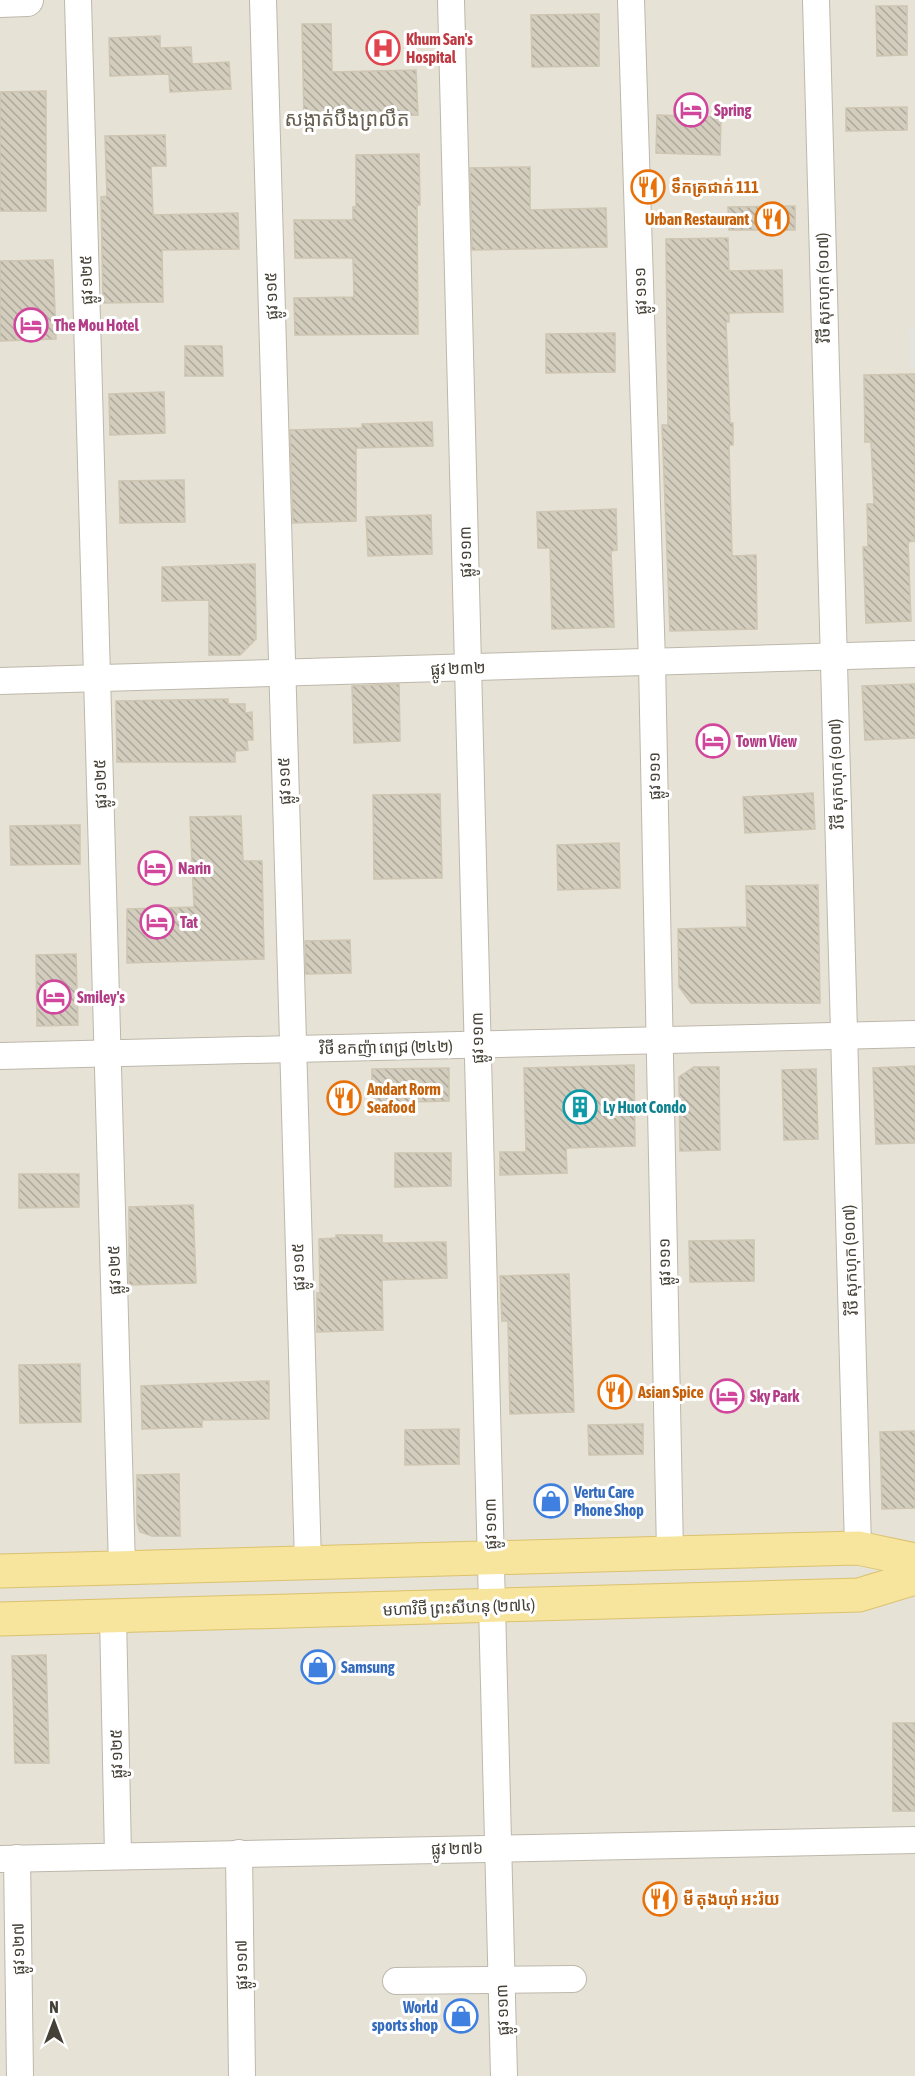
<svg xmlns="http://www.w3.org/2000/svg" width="915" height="2076" viewBox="0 0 915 2076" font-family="'Asap Condensed','Noto Sans Khmer',sans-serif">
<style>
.residential{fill:#e6e2d6}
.parking{fill:#e4e3df}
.building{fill:url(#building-back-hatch);stroke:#cec5b2;stroke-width:1.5}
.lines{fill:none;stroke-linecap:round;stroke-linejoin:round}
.minor-casing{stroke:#bdb8ab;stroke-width:28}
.tertiary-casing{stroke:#bdb8ab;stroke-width:34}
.primary-casing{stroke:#dbc26e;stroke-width:35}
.minor{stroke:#fff;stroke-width:26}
.tertiary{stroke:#fff;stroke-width:32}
.primary{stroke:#f7e49d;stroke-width:33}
.labels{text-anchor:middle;stroke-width:6;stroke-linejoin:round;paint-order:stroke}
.health-label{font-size:16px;font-weight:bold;fill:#be3a42;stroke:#fff;text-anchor:start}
.hotel-label{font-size:16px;font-weight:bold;fill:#b23c85;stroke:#fff;text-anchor:start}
.food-label{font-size:16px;font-weight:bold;fill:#c56008;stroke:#fff;text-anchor:start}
.street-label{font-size:16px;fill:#454137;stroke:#fff}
.culture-label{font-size:16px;font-weight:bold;fill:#0d838f;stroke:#fff;text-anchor:start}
.shop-label{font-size:16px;font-weight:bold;fill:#366cbe;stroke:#fff;text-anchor:start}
.quarter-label{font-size:20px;fill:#675f4f;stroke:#fff}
</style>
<defs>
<pattern id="building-back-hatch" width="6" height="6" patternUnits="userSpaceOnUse" patternTransform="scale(1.5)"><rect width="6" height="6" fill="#d3cdbe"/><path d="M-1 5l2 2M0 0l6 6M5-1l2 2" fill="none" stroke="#ada89b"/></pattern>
</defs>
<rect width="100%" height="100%" fill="#f3f0e8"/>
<rect class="residential" x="0" y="0" width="915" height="2076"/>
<path class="parking" d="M 909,327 L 915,327 L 915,368 L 910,368 Z"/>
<g class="building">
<path d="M 876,6 L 907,6 L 907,55 L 877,56 Z"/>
<path d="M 599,14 L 599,66 L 532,67 L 531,15 Z"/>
<path d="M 302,24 L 331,24 L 332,72 L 416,70 L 418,115 L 304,119 Z"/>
<path d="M 160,36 L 160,48 L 191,47 L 192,64 L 229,62 L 231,89 L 170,92 L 169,74 L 110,76 L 109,38 Z"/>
<path d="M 46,91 L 46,211 L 0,211 L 0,92 Z"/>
<path d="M 907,107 L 907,130 L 846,131 L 846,108 Z"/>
<path d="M 657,115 L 721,117 L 720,155 L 656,153 Z"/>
<path d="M 165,135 L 166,166 L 151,166 L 153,215 L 238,213 L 239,249 L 162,250 L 163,302 L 103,303 L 101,197 L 107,196 L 105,136 Z"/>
<path d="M 419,154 L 420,205 L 417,205 L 418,334 L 295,335 L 294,298 L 354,297 L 353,258 L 295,258 L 294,220 L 353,220 L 353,207 L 356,207 L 356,155 Z"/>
<path d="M 530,167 L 530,210 L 606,208 L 607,247 L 472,250 L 470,168 Z"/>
<path d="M 795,206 L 795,230 L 729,230 L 728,207 Z"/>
<path d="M 728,238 L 729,271 L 782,270 L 783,312 L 729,313 L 729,322 L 726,322 L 730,423 L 733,423 L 733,445 L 729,445 L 732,556 L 756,555 L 757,629 L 670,631 L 662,425 L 668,425 L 666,239 Z"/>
<path d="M 53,260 L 56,339 L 0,341 L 0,261 Z"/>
<path d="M 615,333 L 615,372 L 546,373 L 546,334 Z"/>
<path d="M 185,346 L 222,346 L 223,376 L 185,376 Z"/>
<path d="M 915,374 L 915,541 L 908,542 L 911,621 L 866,623 L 863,547 L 868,547 L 867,504 L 874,504 L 871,442 L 865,442 L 864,375 Z"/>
<path d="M 164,392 L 165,433 L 110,435 L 109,394 Z"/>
<path d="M 432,422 L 433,446 L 356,448 L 356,521 L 293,523 L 290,430 L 362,428 L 362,424 Z"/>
<path d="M 184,480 L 185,522 L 120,523 L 119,481 Z"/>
<path d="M 616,509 L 617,550 L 611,551 L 614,627 L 552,629 L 550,548 L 538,548 L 537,512 Z"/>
<path d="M 431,515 L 432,554 L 368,556 L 366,517 Z"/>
<path d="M 255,564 L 256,639 L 240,655 L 209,655 L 209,600 L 162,601 L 162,567 Z"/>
<path d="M 399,684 L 400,741 L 354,743 L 352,686 Z"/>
<path d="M 915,684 L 915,738 L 865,740 L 862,686 Z"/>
<path d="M 228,699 L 228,704 L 245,704 L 245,713 L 252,712 L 253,740 L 247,740 L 248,750 L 235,751 L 235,762 L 117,762 L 116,701 Z"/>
<path d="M 813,793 L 815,829 L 745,833 L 743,797 Z"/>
<path d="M 440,794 L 442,878 L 374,879 L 373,795 Z"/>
<path d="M 241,816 L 243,861 L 262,861 L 264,959 L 127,963 L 127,909 L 194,907 L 190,817 Z"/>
<path d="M 80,825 L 80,864 L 11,865 L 10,826 Z"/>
<path d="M 619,843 L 620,888 L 558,890 L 557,845 Z"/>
<path d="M 818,885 L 820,1003 L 691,1003 L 679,987 L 678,929 L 747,927 L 746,886 Z"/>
<path d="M 350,940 L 351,973 L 306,974 L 305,941 Z"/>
<path d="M 76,954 L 78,1025 L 37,1026 L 36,955 Z"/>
<path d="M 634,1065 L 635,1146 L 566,1148 L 567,1173 L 500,1175 L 500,1152 L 526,1152 L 524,1068 Z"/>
<path d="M 915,1066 L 915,1143 L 876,1144 L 873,1068 Z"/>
<path d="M 694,1067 L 719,1067 L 720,1150 L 680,1151 L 679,1077 Z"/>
<path d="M 449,1068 L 449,1101 L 372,1103 L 372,1069 Z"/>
<path d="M 816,1069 L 818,1139 L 784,1140 L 782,1070 Z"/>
<path d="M 395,1153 L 451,1153 L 451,1186 L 395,1187 Z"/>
<path d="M 19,1174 L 79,1174 L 79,1207 L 19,1208 Z"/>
<path d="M 193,1205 L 196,1283 L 129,1285 L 129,1207 Z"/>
<path d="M 336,1235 L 382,1235 L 382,1243 L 446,1242 L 447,1278 L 382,1280 L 383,1330 L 317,1332 L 317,1293 L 320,1293 L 319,1239 L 336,1238 Z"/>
<path d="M 754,1240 L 754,1281 L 690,1282 L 689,1241 Z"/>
<path d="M 569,1274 L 574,1412 L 510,1414 L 508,1321 L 502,1321 L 500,1276 Z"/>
<path d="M 80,1364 L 81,1422 L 20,1423 L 19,1365 Z"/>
<path d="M 269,1381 L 269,1419 L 202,1420 L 202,1427 L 142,1429 L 141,1386 Z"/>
<path d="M 643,1424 L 643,1454 L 589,1455 L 588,1425 Z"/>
<path d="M 459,1429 L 459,1464 L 405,1465 L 405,1430 Z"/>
<path d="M 915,1431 L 915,1508 L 882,1509 L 880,1432 Z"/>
<path d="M 179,1474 L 180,1536 L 152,1536 L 140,1532 L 137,1523 L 137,1475 Z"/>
<path d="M 46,1655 L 49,1763 L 15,1763 L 12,1656 Z"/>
<rect x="893" y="1723" width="22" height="88"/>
</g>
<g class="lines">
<defs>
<g id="minor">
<path d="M 78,0 L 122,1567"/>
<path d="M 263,0 L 308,1563"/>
<path d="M 451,0 L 504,2076"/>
<path d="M 631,0 L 652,662 L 670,1553"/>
<path d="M 816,0 L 858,1548"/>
<path d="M 0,681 L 915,654"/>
<path d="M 0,1056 L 915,1034"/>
<path d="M 113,1616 L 118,1856"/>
<path d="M 239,1853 L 242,2076"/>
<path d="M 17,1858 L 20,2076"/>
<path d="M 0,1859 L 915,1840"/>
<path d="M 396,1981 L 573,1979"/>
</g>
<path id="tertiary" d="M 0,1 L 27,0"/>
<g id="primary">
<path d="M 0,1571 L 858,1548 L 915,1560"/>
<path d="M 0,1619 L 859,1595 L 915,1578"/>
</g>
</defs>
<use href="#minor" class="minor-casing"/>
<use href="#tertiary" class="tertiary-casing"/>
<use href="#primary" class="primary-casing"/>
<use href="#minor" class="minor"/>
<use href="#tertiary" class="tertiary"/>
<use href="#primary" class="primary"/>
</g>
<defs>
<symbol id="hospital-ring" viewBox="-11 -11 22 22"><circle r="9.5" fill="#fff" stroke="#e0444e" stroke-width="1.5"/><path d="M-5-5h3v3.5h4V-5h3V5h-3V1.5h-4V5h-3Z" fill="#e0444e"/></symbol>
<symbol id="hotel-ring" viewBox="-11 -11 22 22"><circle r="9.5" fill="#fff" stroke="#d1479c" stroke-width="1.5"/><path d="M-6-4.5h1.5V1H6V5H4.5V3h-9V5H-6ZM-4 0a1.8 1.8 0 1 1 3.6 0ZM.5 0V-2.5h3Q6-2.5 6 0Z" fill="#d1479c"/></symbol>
<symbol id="restaurant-ring" viewBox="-11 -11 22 22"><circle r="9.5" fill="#fff" stroke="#e8710a" stroke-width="1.5"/><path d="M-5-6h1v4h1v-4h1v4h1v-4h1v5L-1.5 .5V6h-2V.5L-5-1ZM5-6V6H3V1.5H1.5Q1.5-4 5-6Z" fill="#e8710a"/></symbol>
<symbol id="building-ring" viewBox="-11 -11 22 22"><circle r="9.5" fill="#fff" stroke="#0f9aa8" stroke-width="1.5"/><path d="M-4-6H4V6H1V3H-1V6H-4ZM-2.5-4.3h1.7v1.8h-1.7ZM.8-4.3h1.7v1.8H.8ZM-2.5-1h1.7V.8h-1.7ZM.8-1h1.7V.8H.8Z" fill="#0f9aa8"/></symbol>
<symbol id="shop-ring" viewBox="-11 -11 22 22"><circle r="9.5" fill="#fff" stroke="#3f7fe0" stroke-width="1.5"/><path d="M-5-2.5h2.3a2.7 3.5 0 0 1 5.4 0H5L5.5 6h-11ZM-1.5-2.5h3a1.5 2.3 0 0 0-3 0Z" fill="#3f7fe0"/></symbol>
</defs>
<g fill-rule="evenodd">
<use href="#hospital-ring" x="364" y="29" width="38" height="38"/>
<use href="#hotel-ring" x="672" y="91" width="38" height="38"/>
<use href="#restaurant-ring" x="629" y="168" width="38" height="38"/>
<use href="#restaurant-ring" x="753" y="200" width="38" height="38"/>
<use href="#hotel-ring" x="12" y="306" width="38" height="38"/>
<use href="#hotel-ring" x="694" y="722" width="38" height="38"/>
<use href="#hotel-ring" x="136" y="849" width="38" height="38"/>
<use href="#hotel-ring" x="138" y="903" width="38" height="38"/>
<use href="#hotel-ring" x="35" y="978" width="38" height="38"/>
<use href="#restaurant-ring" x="325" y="1079" width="38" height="38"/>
<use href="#building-ring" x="561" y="1088" width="38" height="38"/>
<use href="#restaurant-ring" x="596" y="1373" width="38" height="38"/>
<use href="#hotel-ring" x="708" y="1377" width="38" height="38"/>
<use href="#shop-ring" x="532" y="1482" width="38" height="38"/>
<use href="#shop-ring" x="299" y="1648" width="38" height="38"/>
<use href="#restaurant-ring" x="641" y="1880" width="38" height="38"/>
<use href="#shop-ring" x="442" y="1997" width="38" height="38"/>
</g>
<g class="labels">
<g class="health-label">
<text x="406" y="45">Khum San's<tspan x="406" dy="18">Hospital</tspan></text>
</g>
<g class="hotel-label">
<text x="714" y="116">Spring</text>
<text x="54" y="331">The Mou Hotel</text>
<text x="736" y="747">Town View</text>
<text x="178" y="874">Narin</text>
<text x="180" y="928">Tat</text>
<text x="77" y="1003">Smiley's</text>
<text x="750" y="1402">Sky Park</text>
</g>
<g class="food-label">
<text x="671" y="193">ទឹកត្រជាក់ 111</text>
<text x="749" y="225" text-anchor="end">Urban Restaurant</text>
<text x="367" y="1095">Andart Rorm<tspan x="367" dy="18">Seafood</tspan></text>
<text x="638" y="1398">Asian Spice</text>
<text x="683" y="1905">មី តុងយ៉ាំ អះរ៉យ</text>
</g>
<g class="street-label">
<text transform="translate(86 280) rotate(-92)" y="6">ផ្លូវ ១២៥</text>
<text transform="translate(823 288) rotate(-91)" y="6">វិថី សុកហុក (១០៧)</text>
<text transform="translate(640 291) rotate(-92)" y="6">ផ្លូវ ១១១</text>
<text transform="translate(271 296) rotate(-92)" y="6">ផ្លូវ ១១៥</text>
<text transform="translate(465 552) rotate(-91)" y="6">ផ្លូវ ១១៣</text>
<text transform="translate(458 668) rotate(-2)" y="6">ផ្លូវ ២៣២</text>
<text transform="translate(836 774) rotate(-92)" y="6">វិថី សុកហុក (១០៧)</text>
<text transform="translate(654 776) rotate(-91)" y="6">ផ្លូវ ១១១</text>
<text transform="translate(284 781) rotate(-92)" y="6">ផ្លូវ ១១៥</text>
<text transform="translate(100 784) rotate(-92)" y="6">ផ្លូវ ១២៥</text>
<text transform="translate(477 1038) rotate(-91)" y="6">ផ្លូវ ១១៣</text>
<text transform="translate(386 1047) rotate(-1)" y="6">វិថី ឧកញ៉ា ពេជ្រ (២៤២)</text>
<text transform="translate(850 1260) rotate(-92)" y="6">វិថី សុកហុក (១០៧)</text>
<text transform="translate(664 1262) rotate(-91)" y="6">ផ្លូវ ១១១</text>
<text transform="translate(298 1267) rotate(-92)" y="6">ផ្លូវ ១១៥</text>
<text transform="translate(114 1270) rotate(-92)" y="6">ផ្លូវ ១២៥</text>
<text transform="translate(490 1524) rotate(-91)" y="6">ផ្លូវ ១១៣</text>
<text transform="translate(459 1607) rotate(-2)" y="6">មហាវិថី ព្រះសីហនុ (២៧៤)</text>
<text transform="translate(116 1754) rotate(-91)" y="6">ផ្លូវ ១២៥</text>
<text transform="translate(457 1848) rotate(-1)" y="6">ផ្លូវ ២៧៦</text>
<text transform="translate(18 1949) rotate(-91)" y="6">ផ្លូវ ១២៧</text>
<text transform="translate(241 1965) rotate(-91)" y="6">ផ្លូវ ១១៧</text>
<text transform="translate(502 2010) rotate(-92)" y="6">ផ្លូវ ១១៣</text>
</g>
<g class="culture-label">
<text x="603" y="1113">Ly Huot Condo</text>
</g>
<g class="shop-label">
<text x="574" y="1498">Vertu Care<tspan x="574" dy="18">Phone Shop</tspan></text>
<text x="341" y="1673">Samsung</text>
<text x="438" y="2013" text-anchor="end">World<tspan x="438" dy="18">sports shop</tspan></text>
</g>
<g class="quarter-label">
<text x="347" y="126">សង្កាត់បឹងព្រលឹត</text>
</g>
</g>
<g transform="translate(54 2022)" stroke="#ffffff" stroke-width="4.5" paint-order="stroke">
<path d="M0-4.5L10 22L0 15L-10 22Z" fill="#454137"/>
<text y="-9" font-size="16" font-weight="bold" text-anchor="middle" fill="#454137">N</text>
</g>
</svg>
